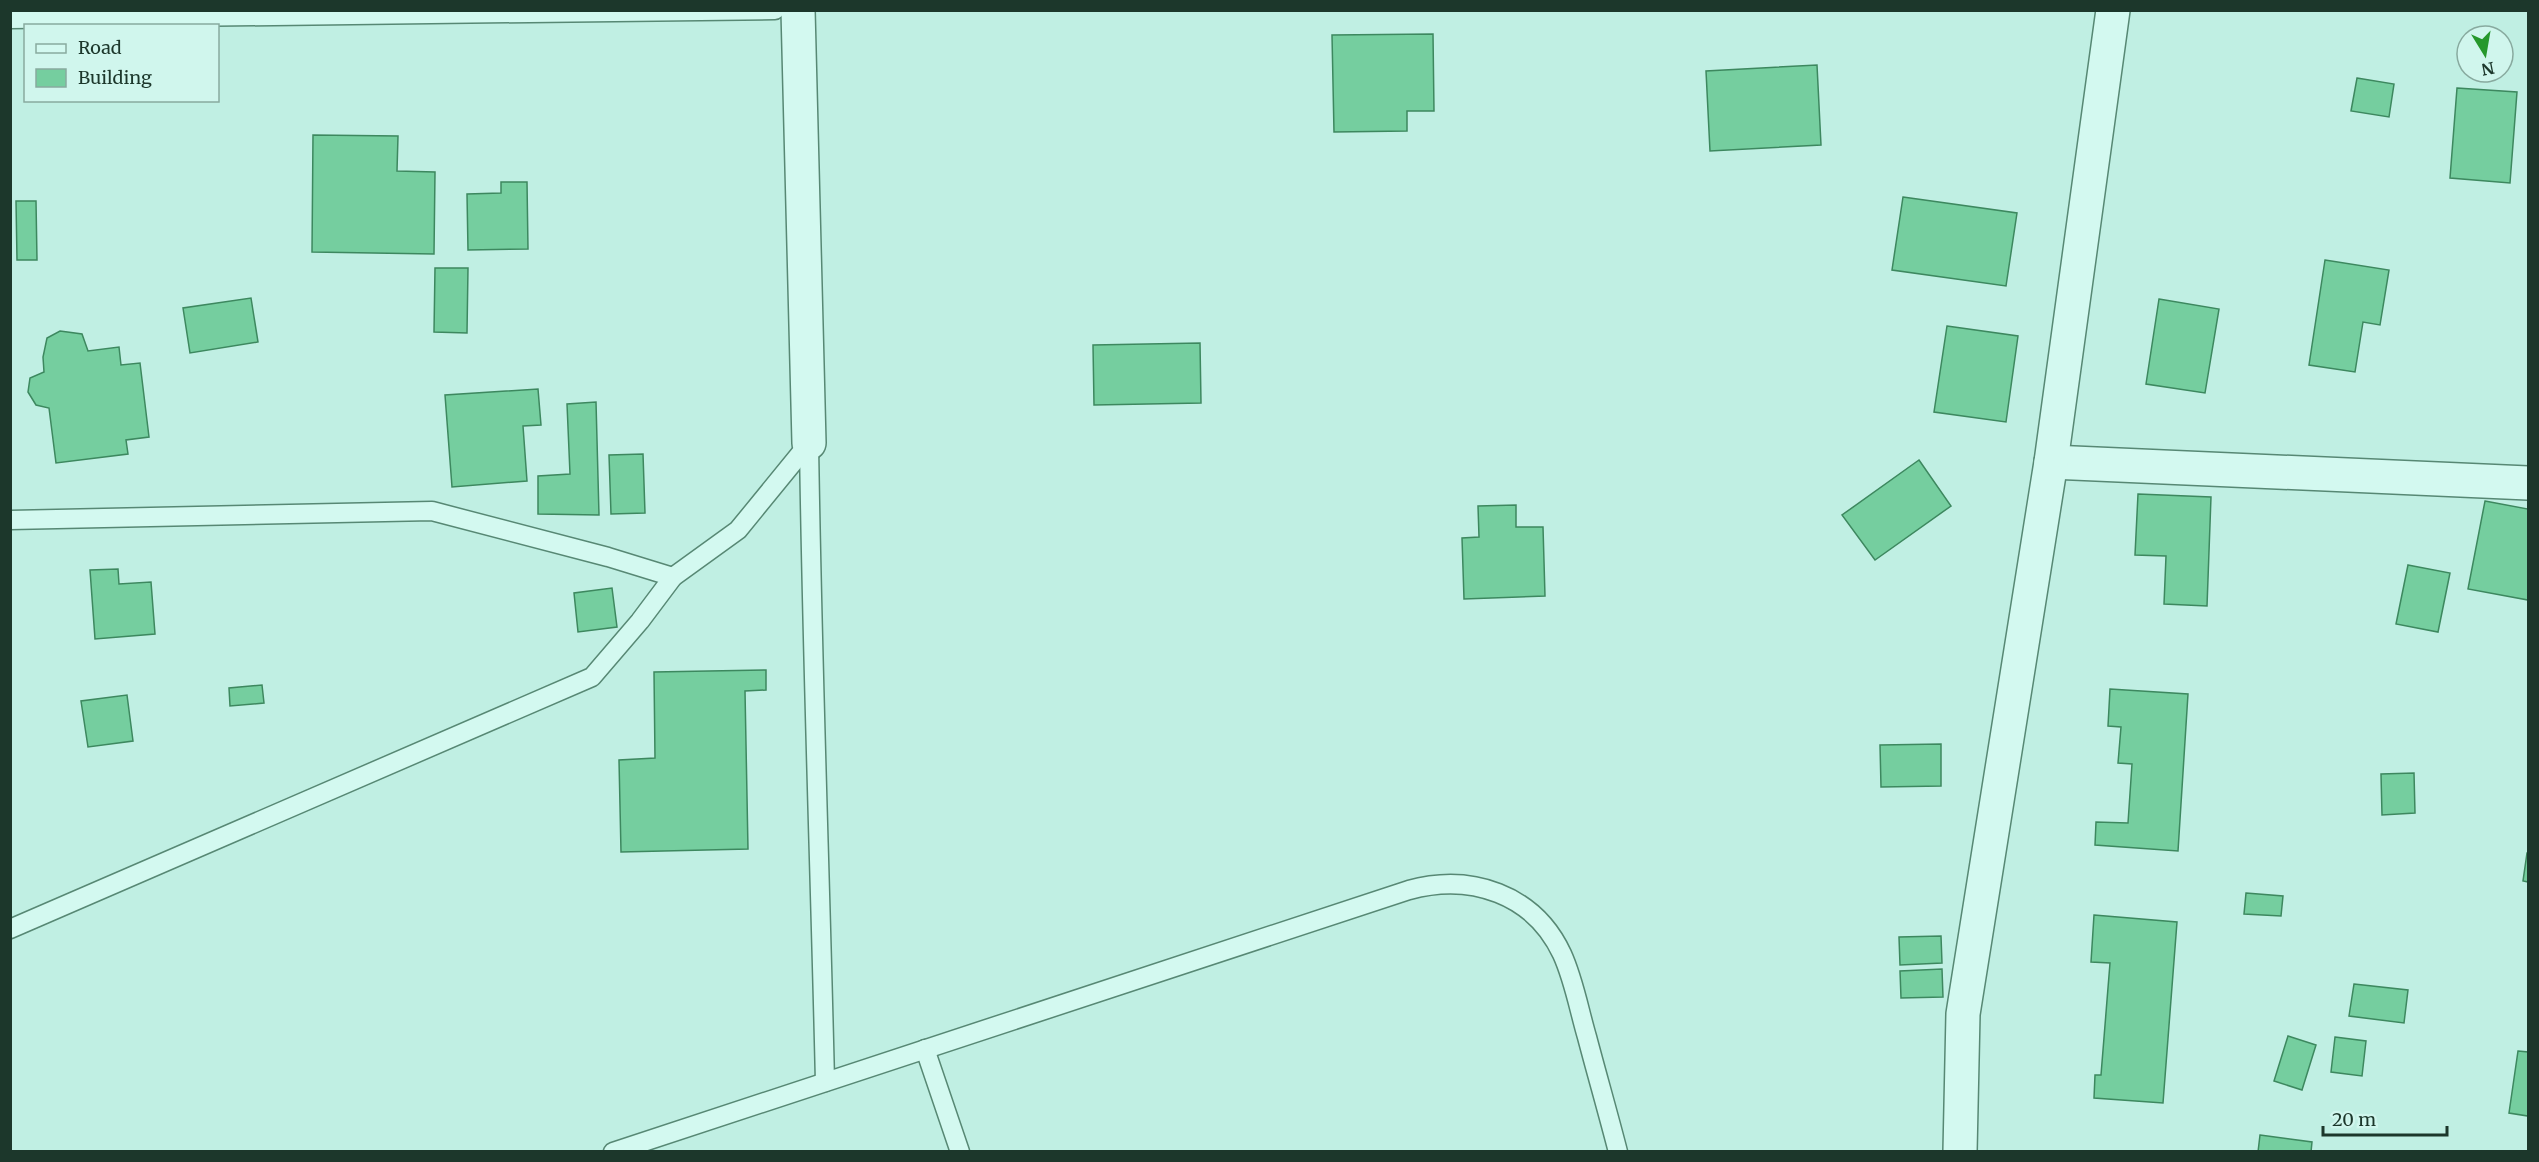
<svg xmlns="http://www.w3.org/2000/svg" width="2539" height="1162" viewBox="0 0 2539 1162" font-family="Merriweather,serif">
<style>
.building{fill:#75ce9f;stroke:#3d885f;stroke-width:1.5}
.lines{fill:none;stroke-linecap:round;stroke-linejoin:round}
.lane-casing{stroke:#578874;stroke-width:21}
.street-casing{stroke:#578874;stroke-width:36}
.lane{stroke:#d3f9f0;stroke-width:18}
.street{stroke:#d3f9f0;stroke-width:33}
</style>
<rect width="100%" height="100%" fill="#c0efe3"/>
<g class="building">
<path d="M 1433,34 L 1434,111 L 1407,111 L 1407,131 L 1334,132 L 1332,35 Z"/>
<path d="M 1817,65 L 1821,145 L 1710,151 L 1706,71 Z"/>
<path d="M 2357,78 L 2394,84 L 2389,117 L 2351,111 Z"/>
<path d="M 2457,88 L 2517,92 L 2510,183 L 2450,178 Z"/>
<path d="M 313,135 L 398,136 L 397,171 L 435,172 L 434,254 L 312,252 Z"/>
<path d="M 501,182 L 527,182 L 528,249 L 468,250 L 467,194 L 501,193 Z"/>
<path d="M 1903,197 L 2017,213 L 2006,286 L 1892,270 Z"/>
<path d="M 16,201 L 36,201 L 37,260 L 17,260 Z"/>
<path d="M 2325,260 L 2389,270 L 2380,325 L 2363,322 L 2355,372 L 2309,365 Z"/>
<path d="M 435,268 L 468,268 L 467,333 L 434,332 Z"/>
<path d="M 251,298 L 258,342 L 190,353 L 183,308 Z"/>
<path d="M 2159,299 L 2219,309 L 2205,393 L 2146,384 Z"/>
<path d="M 1947,326 L 2018,336 L 2006,422 L 1934,412 Z"/>
<path d="M 60,331 L 82,334 L 88,351 L 119,347 L 121,365 L 140,363 L 149,437 L 126,440 L 128,454 L 56,463 L 49,408 L 36,405 L 28,392 L 30,378 L 44,372 L 43,357 L 47,338 Z"/>
<path d="M 1200,343 L 1201,403 L 1094,405 L 1093,345 Z"/>
<path d="M 538,389 L 541,425 L 523,426 L 527,481 L 452,487 L 445,395 Z"/>
<path d="M 596,402 L 599,515 L 538,514 L 538,476 L 570,474 L 567,404 Z"/>
<path d="M 643,454 L 645,513 L 611,514 L 609,455 Z"/>
<path d="M 1919,460 L 1951,506 L 1875,560 L 1842,515 Z"/>
<path d="M 2138,494 L 2211,497 L 2207,606 L 2164,604 L 2166,556 L 2135,555 Z"/>
<path d="M 2485,501 L 2528,509 L 2528,600 L 2468,589 Z"/>
<path d="M 1516,505 L 1516,527 L 1543,527 L 1545,596 L 1464,599 L 1462,538 L 1479,537 L 1478,506 Z"/>
<path d="M 2408,565 L 2450,573 L 2438,632 L 2396,624 Z"/>
<path d="M 118,569 L 119,584 L 151,582 L 155,634 L 95,639 L 90,570 Z"/>
<path d="M 612,588 L 617,627 L 578,632 L 574,593 Z"/>
<path d="M 766,670 L 766,690 L 745,691 L 748,849 L 621,852 L 619,760 L 655,758 L 654,672 Z"/>
<path d="M 262,685 L 264,703 L 230,706 L 229,688 Z"/>
<path d="M 2110,689 L 2188,694 L 2178,851 L 2095,845 L 2096,822 L 2128,823 L 2132,764 L 2118,763 L 2121,727 L 2108,726 Z"/>
<path d="M 127,695 L 133,741 L 88,747 L 81,701 Z"/>
<path d="M 1941,744 L 1941,786 L 1881,787 L 1880,745 Z"/>
<path d="M 2414,773 L 2415,813 L 2382,815 L 2381,774 Z"/>
<path d="M 2527,853 L 2528,853 L 2528,882 L 2523,881 Z"/>
<path d="M 2246,893 L 2283,896 L 2281,916 L 2244,914 Z"/>
<path d="M 2094,915 L 2177,922 L 2163,1103 L 2094,1098 L 2095,1075 L 2101,1075 L 2110,963 L 2091,962 Z"/>
<path d="M 1941,936 L 1942,963 L 1900,965 L 1899,937 Z"/>
<path d="M 1942,969 L 1943,997 L 1901,998 L 1900,971 Z"/>
<path d="M 2354,984 L 2408,990 L 2404,1023 L 2349,1016 Z"/>
<path d="M 2288,1036 L 2316,1045 L 2302,1090 L 2274,1081 Z"/>
<path d="M 2335,1037 L 2366,1041 L 2362,1076 L 2331,1072 Z"/>
<path d="M 2518,1051 L 2528,1052 L 2528,1116 L 2509,1113 Z"/>
<path d="M 2260,1135 L 2312,1142 L 2311,1152 L 2258,1152 Z"/>
</g>
<g class="lines">
<defs>
<g id="lane">
<path d="M 10,19 L 775,10"/>
<path d="M 809,443 C 812,656 820,869 825,1082"/>
<path d="M 10,520 L 432,511 L 608,557 L 673,577"/>
<path d="M 10,929 L 592,677 L 640,621 L 673,577 L 738,530 L 809,443"/>
<path d="M 925,1049 L 960,1152"/>
<path d="M 613,1152 L 1409,890 C 1471,873 1534,894 1562,954 C 1574,980 1579,1010 1587,1037 C 1597,1075 1608,1113 1618,1152"/>
</g>
<g id="street">
<path d="M 798,10 L 809,443"/>
<path d="M 2051,462 L 2528,483"/>
<path d="M 1960,1152 L 1963,1014 L 2051,462 L 2113,10"/>
</g>
</defs>
<use href="#lane" class="lane-casing"/>
<use href="#street" class="street-casing"/>
<use href="#lane" class="lane"/>
<use href="#street" class="street"/>
</g>
<rect width="2539" height="1162" fill="none" stroke="#1c372b" stroke-width="24"/>
<rect x="24" y="24" width="195" height="78" fill="#d0f6ed" stroke="#88aa9f" stroke-width="1.5"/>
<rect x="36" y="44" width="30" height="9" fill="#d3f9f0" stroke="#88aa9f" stroke-width="1.5"/>
<text x="78" y="54" font-size="18" fill="#1c372b">Road</text>
<rect x="36" y="69" width="30" height="18" fill="#75ce9f" stroke="#88aa9f" stroke-width="1.5"/>
<text x="78" y="84" font-size="18" fill="#1c372b">Building</text>
<g transform="translate(2485 54) rotate(169)"><circle r="28" fill="#d0f6ed" stroke="#88aa9f" stroke-width="1.5"/>
<path d="M0-4.5L10 22L0 15L-10 22Z" fill="#26982c"/>
<text y="-9" font-size="16" font-weight="bold" text-anchor="middle" fill="#1c372b">N</text>
</g>
<path d="M2323 1126v9h124v-9" fill="none" stroke="#1c372b" stroke-width="3"/>
<text x="2332" y="1126" font-size="18" fill="#1c372b" stroke="#d0f6ed" stroke-width="4.5" paint-order="stroke">20 m</text>
</svg>
